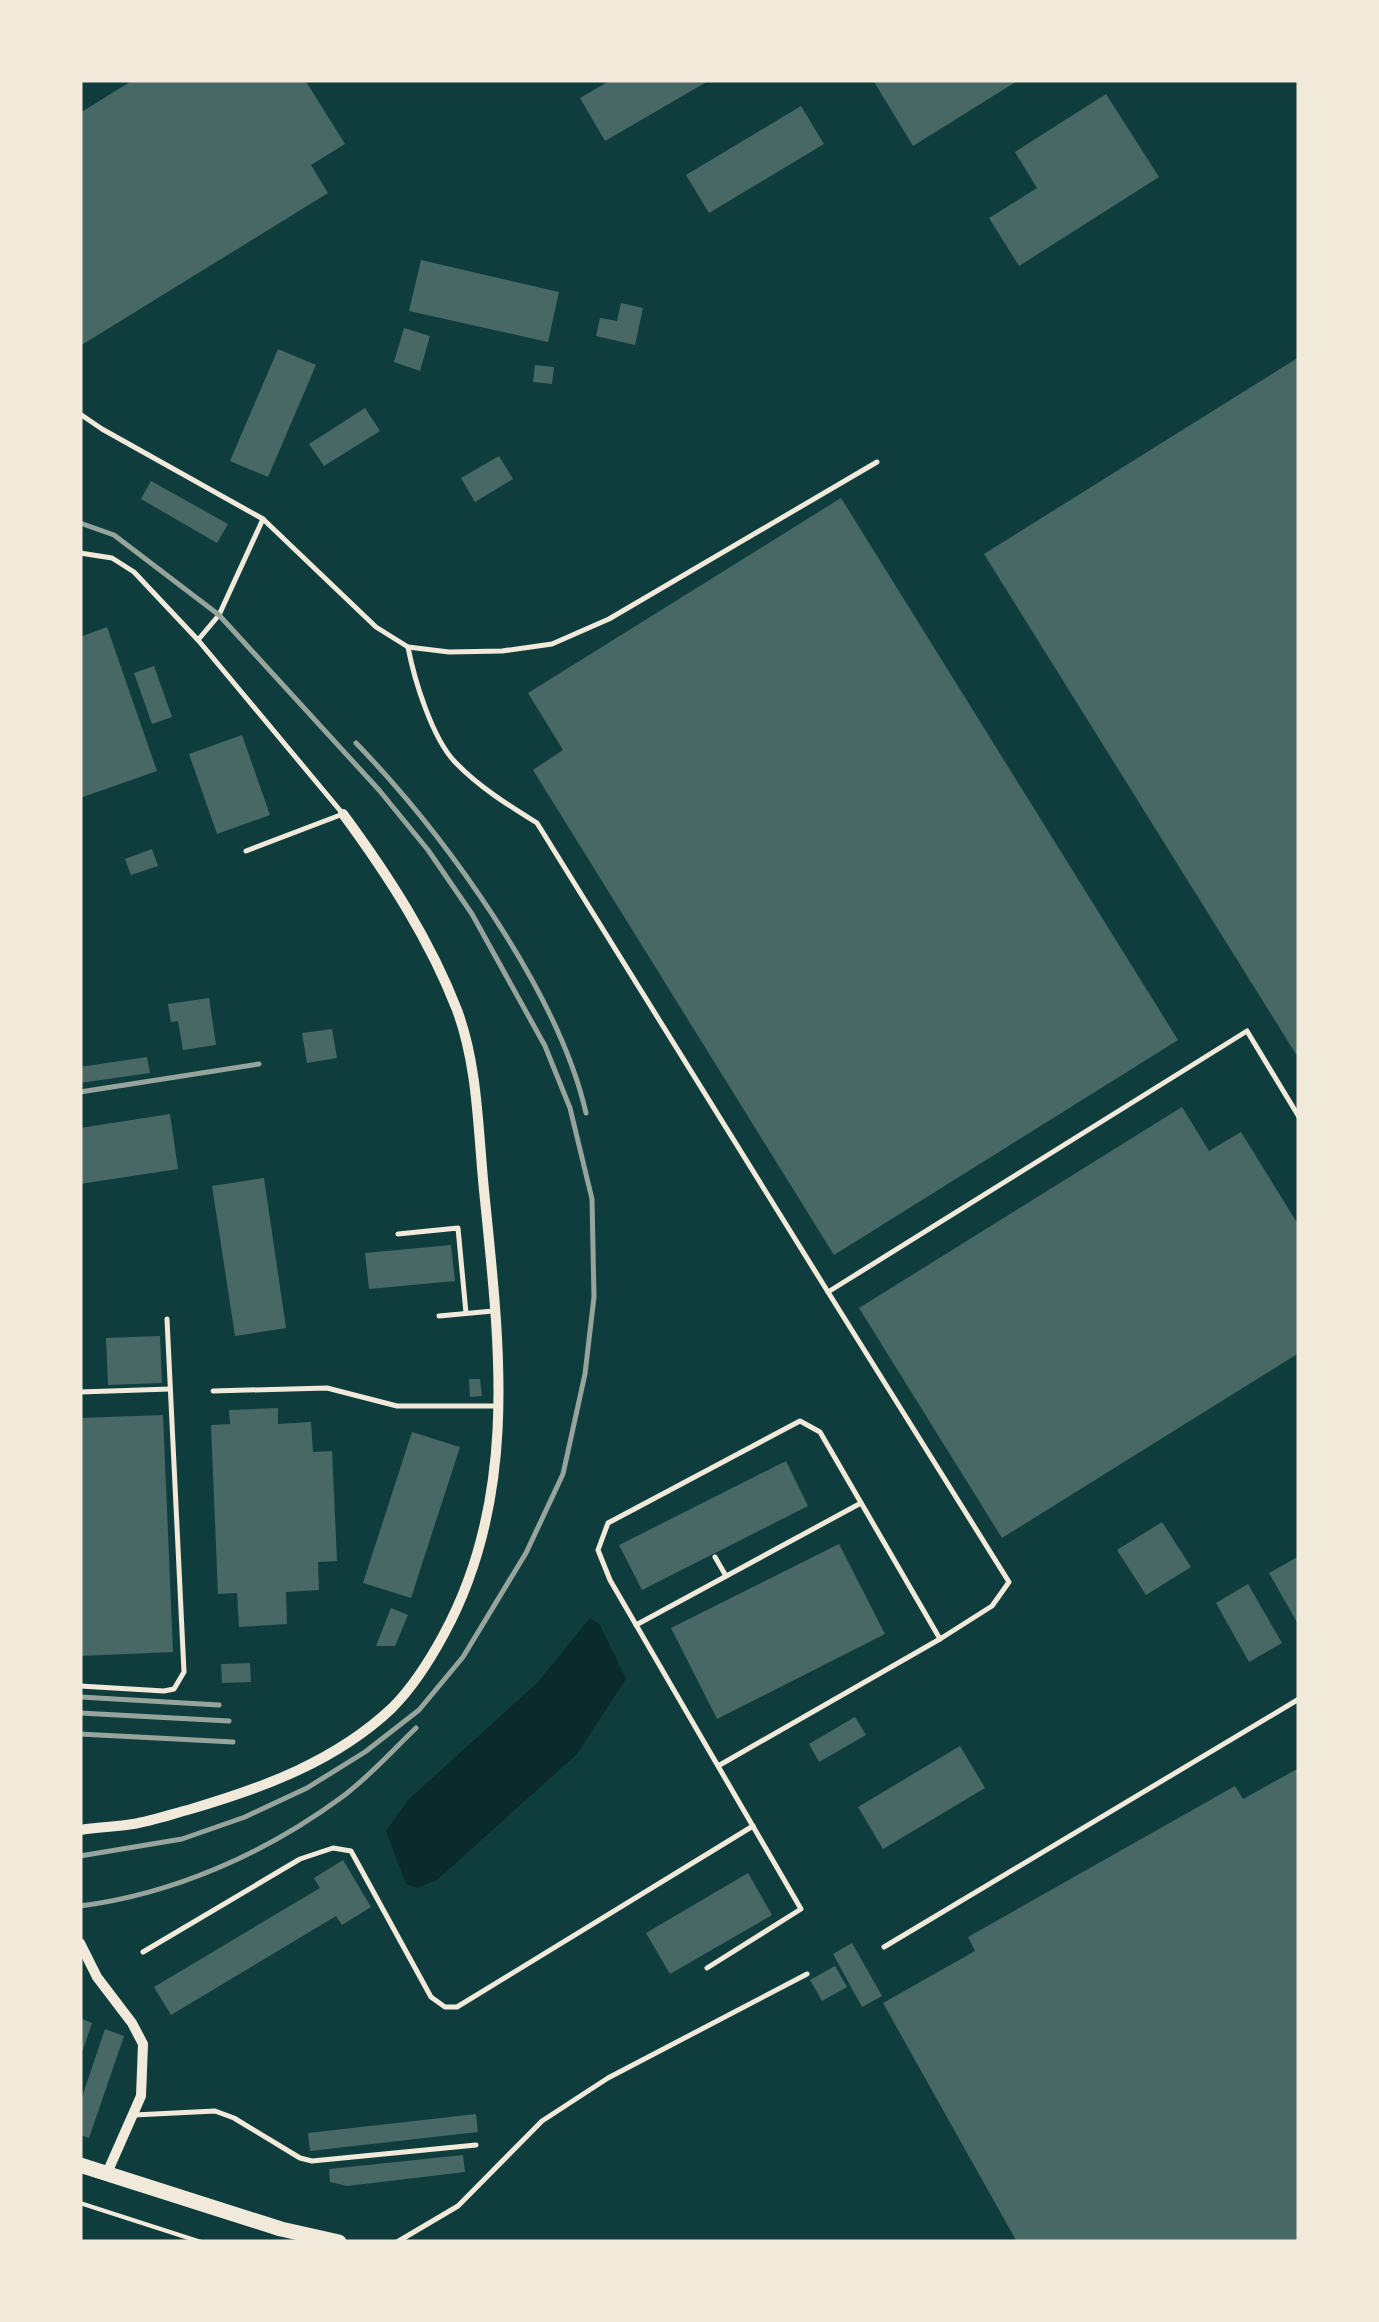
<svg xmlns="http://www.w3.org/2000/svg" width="1379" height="2322" viewBox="0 0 1379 2322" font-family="'Nunito Sans',sans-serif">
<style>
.water{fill:#0a2a2b}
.building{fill:#486865}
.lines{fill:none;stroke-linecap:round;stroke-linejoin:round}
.path{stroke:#f1e9da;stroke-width:4}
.service{stroke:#f1e9da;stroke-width:5}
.minor{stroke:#f1e9da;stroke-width:10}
.primary{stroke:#f1e9da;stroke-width:15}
.rail{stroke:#97a49c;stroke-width:5}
</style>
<rect width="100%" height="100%" fill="#0f3d3e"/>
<path class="water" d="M 590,1618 L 600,1625 L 626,1679 L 577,1754 L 437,1880 L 417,1888 L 406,1884 L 386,1831 L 408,1800 L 538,1682 Z"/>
<g class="building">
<path d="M 133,80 L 305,80 L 345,144 L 311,165 L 328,193 L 80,346 L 80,113 Z"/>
<path d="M 611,80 L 710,80 L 605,141 L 580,98 Z"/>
<path d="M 873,80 L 1019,80 L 913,146 Z"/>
<path d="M 1106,94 L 1159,177 L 1019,266 L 989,218 L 1037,188 L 1015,152 Z"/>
<path d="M 801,106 L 824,144 L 709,213 L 686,175 Z"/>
<path d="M 421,260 L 559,292 L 548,342 L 409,311 Z"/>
<path d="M 621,303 L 643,308 L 635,345 L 596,336 L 600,318 L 617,321 Z"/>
<path d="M 404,328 L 430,336 L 420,371 L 394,362 Z"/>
<path d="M 278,349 L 316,365 L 268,477 L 230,461 Z"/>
<path d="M 1299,357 L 1299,1059 L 984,554 Z"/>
<path d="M 535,365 L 554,367 L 552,384 L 533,382 Z"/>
<path d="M 365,408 L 380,431 L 324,466 L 309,444 Z"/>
<path d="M 499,456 L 513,479 L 475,502 L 461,478 Z"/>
<path d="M 151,481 L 228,524 L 217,543 L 141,499 Z"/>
<path d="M 841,498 L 1178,1040 L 834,1255 L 533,770 L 563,750 L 528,693 Z"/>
<path d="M 107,627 L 157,771 L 80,798 L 80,637 Z"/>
<path d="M 154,666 L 172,717 L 152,724 L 134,673 Z"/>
<path d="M 242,735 L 270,815 L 217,834 L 189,754 Z"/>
<path d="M 152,849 L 158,866 L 131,875 L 125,859 Z"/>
<path d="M 209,998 L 216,1045 L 183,1050 L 178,1021 L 171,1022 L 168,1004 Z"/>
<path d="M 332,1029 L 337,1058 L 307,1063 L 302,1033 Z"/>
<path d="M 147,1057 L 150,1073 L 80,1083 L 80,1067 Z"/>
<path d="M 1182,1107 L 1209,1151 L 1241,1132 L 1299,1226 L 1299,1353 L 1002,1538 L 859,1308 Z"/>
<path d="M 170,1114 L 178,1169 L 80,1184 L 80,1128 Z"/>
<path d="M 264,1178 L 286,1328 L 235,1336 L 212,1186 Z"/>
<path d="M 451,1245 L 455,1281 L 369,1289 L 365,1253 Z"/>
<path d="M 160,1336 L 162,1383 L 108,1385 L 106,1338 Z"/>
<path d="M 469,1379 L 480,1379 L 482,1396 L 470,1397 Z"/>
<path d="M 278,1408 L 278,1424 L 311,1422 L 313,1452 L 332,1451 L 337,1561 L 318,1562 L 319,1590 L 286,1592 L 287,1624 L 239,1627 L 237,1593 L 218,1594 L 211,1425 L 230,1424 L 229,1410 Z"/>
<path d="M 163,1415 L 173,1652 L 80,1656 L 80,1418 Z"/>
<path d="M 412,1432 L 460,1447 L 411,1598 L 363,1583 Z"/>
<path d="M 786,1461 L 808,1506 L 642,1590 L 619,1545 Z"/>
<path d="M 1162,1522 L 1191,1567 L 1146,1595 L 1117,1550 Z"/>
<path d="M 839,1544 L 885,1634 L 717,1719 L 671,1628 Z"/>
<path d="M 1299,1556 L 1299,1626 L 1269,1573 Z"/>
<path d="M 1248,1584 L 1282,1643 L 1249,1662 L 1216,1603 Z"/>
<path d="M 391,1608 L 408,1615 L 395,1646 L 376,1646 Z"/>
<path d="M 250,1663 L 251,1682 L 222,1683 L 221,1664 Z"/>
<path d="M 855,1717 L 866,1735 L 819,1762 L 809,1744 Z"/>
<path d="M 960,1746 L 985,1788 L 883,1849 L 858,1807 Z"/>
<path d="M 1299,1768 L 1299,2242 L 1017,2242 L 883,2003 L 975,1951 L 968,1937 L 1235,1786 L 1243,1799 Z"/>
<path d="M 343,1860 L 371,1907 L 342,1925 L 336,1916 L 171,2015 L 154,1987 L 320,1888 L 314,1878 Z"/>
<path d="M 748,1873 L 772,1915 L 670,1974 L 646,1933 Z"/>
<path d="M 852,1943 L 882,1996 L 862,2007 L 833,1954 Z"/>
<path d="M 835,1966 L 847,1987 L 822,2001 L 810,1980 Z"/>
<path d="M 80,2018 L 92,2023 L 81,2055 L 80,2054 Z"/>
<path d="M 105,2029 L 124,2036 L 89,2138 L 80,2135 L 80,2103 Z"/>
<path d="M 476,2114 L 478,2132 L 310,2151 L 308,2133 Z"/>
<path d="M 463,2155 L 465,2172 L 347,2186 L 330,2182 L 329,2169 Z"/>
</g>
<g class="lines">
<path class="path" d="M 80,2203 L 201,2242"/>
<g class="service">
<path d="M 80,414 L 102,429 L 263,519 L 376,627 L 408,647 L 449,652 L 502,651 L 552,644 L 609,619 L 877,462"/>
<path d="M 80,553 L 112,558 L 134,572 L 198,640 L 343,814 L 246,851"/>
<path d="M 198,640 L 219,615 L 263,519"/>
<path d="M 408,647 C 414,679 432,738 455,762 C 479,787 508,805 537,823 L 828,1292 L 1247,1031 L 1299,1117"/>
<path d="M 398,1234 L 458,1228 L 466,1313"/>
<path d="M 828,1292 L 1009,1582 L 992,1606 L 940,1639"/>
<path d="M 439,1316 L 493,1311"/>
<path d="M 213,1391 L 327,1388 L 397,1406 L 496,1406"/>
<path d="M 80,1392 L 170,1389"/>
<path d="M 715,1557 L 726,1576"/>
<path d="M 636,1625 L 861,1503"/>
<path d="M 80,1686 L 164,1691 L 174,1689 L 184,1672 L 167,1319"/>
<path d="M 884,1947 L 1299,1699"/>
<path d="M 143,1952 L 300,1859 L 333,1848 L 351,1851 L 431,1997 L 445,2007 L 457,2007 L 753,1826"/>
<path d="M 707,1968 L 801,1909 L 610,1580 L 598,1550 L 608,1523 L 800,1421 L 820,1432 L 940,1639 L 718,1766"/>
<path d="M 134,2115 L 215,2111 L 234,2118 L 300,2158 L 312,2161 L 476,2145"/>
<path d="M 397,2242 L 458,2206 L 542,2121 L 608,2078 L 807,1974"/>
</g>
<g class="minor">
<path d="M 80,1830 C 97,1827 115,1827 133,1824 C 152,1821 172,1814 191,1809 C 263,1788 336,1761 392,1708 C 413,1687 430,1660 444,1634 C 520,1494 499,1341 484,1190 C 478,1131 478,1066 457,1010 C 430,940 388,875 343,814"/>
<path d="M 80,1943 L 97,1977 L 132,2023 L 143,2044 L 141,2096 L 107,2173"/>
</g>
<path class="primary" d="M 80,2165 L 281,2229 L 339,2242"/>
<g class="rail">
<path d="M 80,523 L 114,535 L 219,615 L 379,790 L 428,850 L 472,914 L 545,1046 L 570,1108 L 592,1199 L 594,1297 L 585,1374 L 563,1474 L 526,1553 L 463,1657 L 419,1710 L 365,1752 L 307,1788 L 245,1817 L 182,1839 L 80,1856"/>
<path d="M 356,743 C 443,833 558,990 586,1113"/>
<path d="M 80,1092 L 259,1064"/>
<path d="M 80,1697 L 219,1705"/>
<path d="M 80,1713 L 229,1721"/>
<path d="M 80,1734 L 233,1742"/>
<path d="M 80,1906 C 174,1894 266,1853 342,1797 C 369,1777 392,1751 416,1728"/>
</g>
</g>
<rect width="1379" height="2322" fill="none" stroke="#f1e9da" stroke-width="165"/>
</svg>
